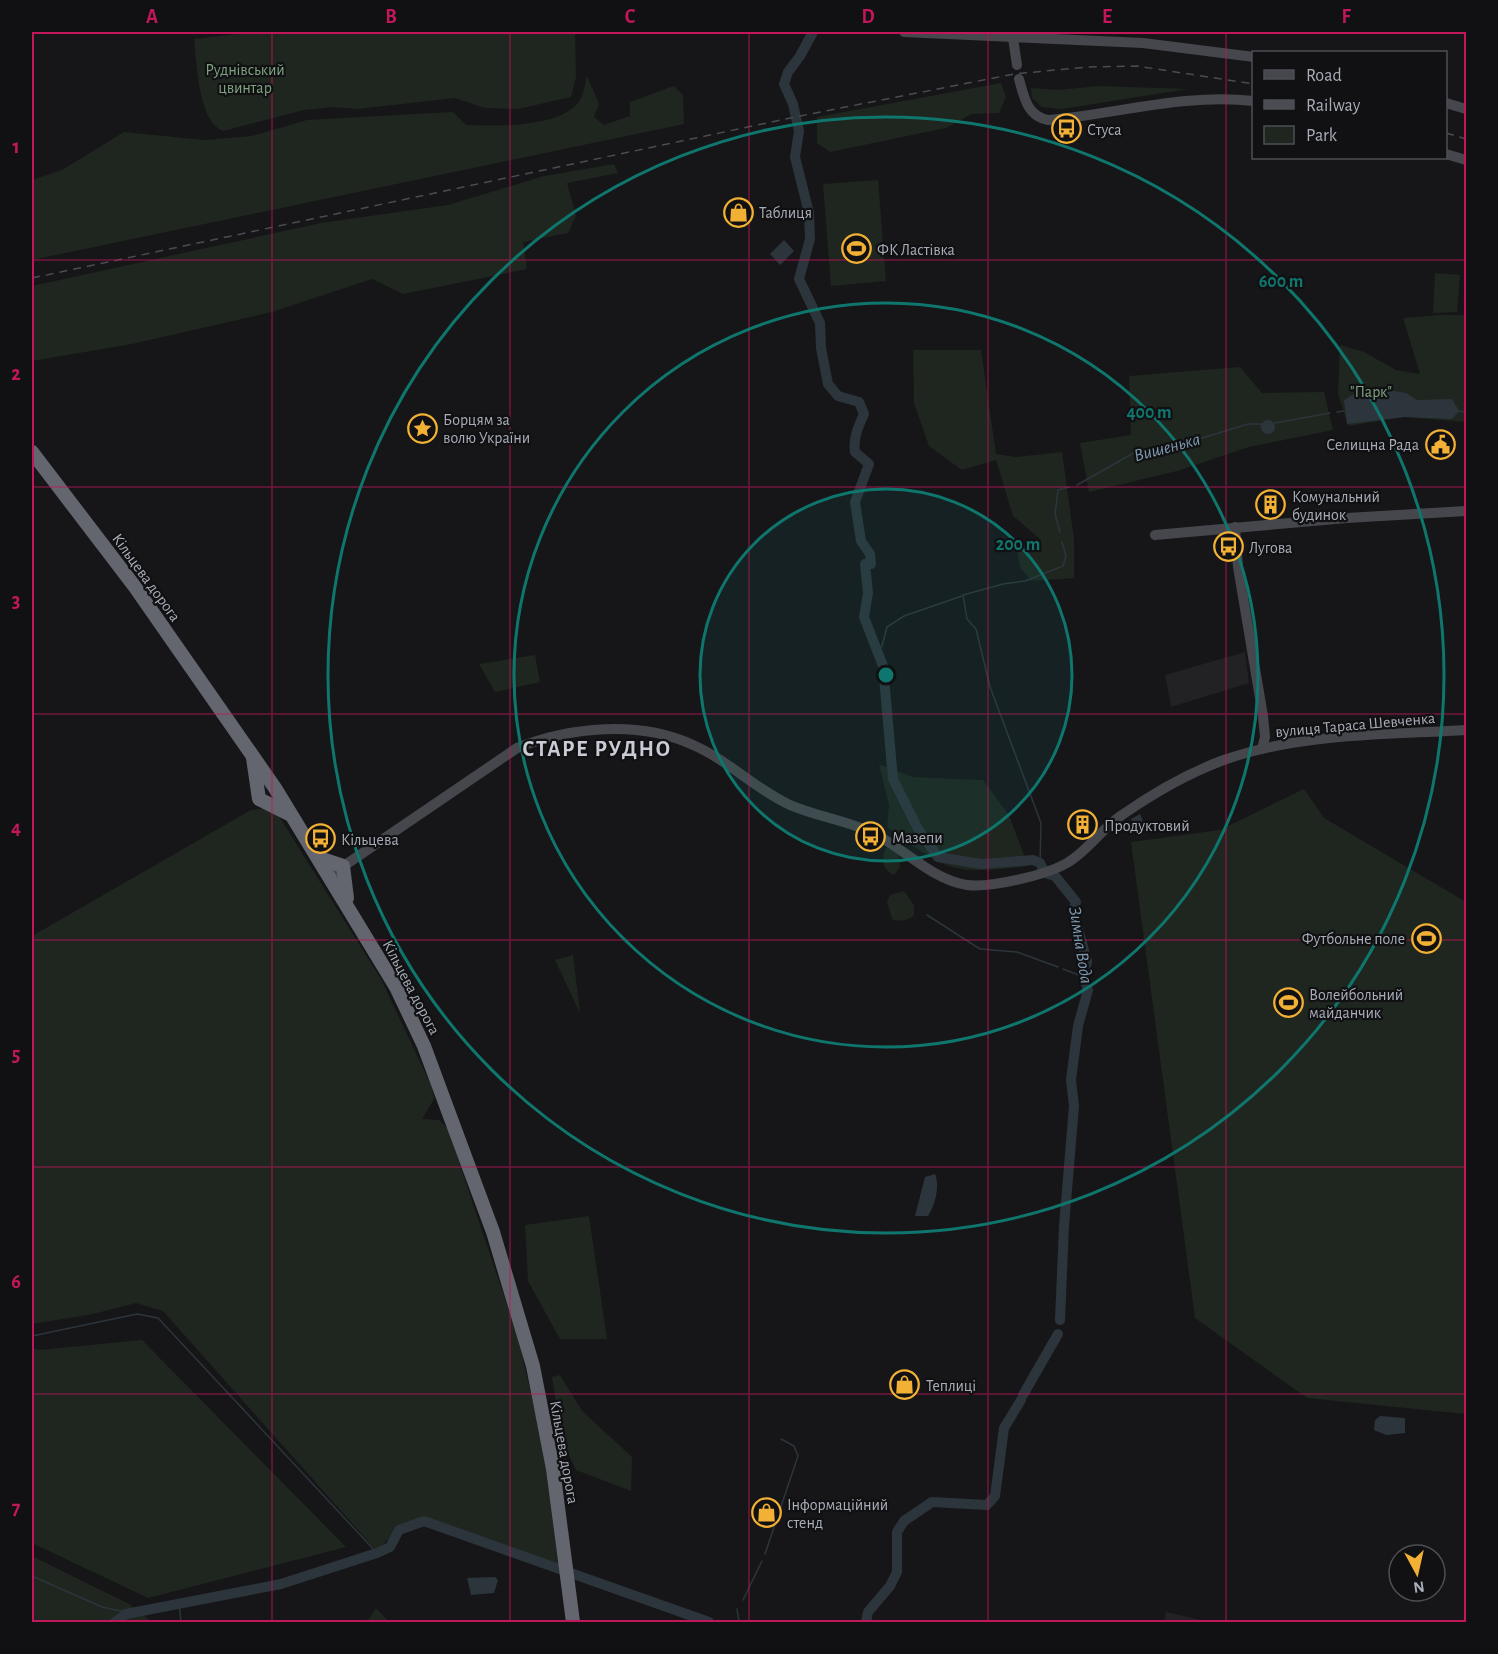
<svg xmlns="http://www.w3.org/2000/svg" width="1498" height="1654" viewBox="0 0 1498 1654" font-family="'Alegreya Sans',sans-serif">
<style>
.built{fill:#222225}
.green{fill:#1e261f}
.water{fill:#2c353c}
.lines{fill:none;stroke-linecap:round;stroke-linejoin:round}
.stream{stroke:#2c353c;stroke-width:1.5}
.river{stroke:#2c353c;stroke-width:10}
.secondary{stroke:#45474d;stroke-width:10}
.highway{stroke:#63666e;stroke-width:14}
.rail{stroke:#4a4c52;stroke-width:1.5;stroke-dasharray:8 6;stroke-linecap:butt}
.grid{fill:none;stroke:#c2185b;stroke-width:1.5;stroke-opacity:0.55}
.ring{fill:none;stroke:#0f766e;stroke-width:3}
.labels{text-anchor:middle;stroke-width:4.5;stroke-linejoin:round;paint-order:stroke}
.park-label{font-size:16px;fill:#7fa381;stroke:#111113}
.poi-label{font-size:16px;fill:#a8adb8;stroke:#111113;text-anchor:start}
.street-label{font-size:16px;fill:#a8adb8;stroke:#111113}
.water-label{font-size:18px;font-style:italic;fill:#7f9bb3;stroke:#111113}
.district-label{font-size:22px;font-weight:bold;letter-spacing:1.5px;fill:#c9ccd4;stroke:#111113}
.centre{fill:#0f766e;stroke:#111113;stroke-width:3}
.ring-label{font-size:18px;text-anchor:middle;font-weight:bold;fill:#0f766e;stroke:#111113;stroke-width:4.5;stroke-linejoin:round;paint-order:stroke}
.neatline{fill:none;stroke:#c2185b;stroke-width:2}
.grid-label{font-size:20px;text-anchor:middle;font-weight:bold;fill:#c2185b}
</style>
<rect width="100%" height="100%" fill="#161618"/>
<g class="built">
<path d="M 1245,652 L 1249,683 L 1171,707 L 1165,675 Z"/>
<path d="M 1166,1612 L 1210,1622 L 1164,1622 Z"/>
</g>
<g class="green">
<path d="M 254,32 L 575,32 L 576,77 L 571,97 L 518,109 L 485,108 L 455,98 L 358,109 L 332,107 L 304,110 L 223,131 C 198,121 197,63 194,39 Z"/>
<path d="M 587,76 L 599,104 L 594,117 L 604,125 L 630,116 L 630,102 L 674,86 L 683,95 L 684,124 L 32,260 L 32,180 L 62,170 L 124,132 L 204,140 L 252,136 L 307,120 L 453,112 L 466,125 C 496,126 557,128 578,103 C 583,97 585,84 587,76 Z"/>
<path d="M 1001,83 L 1006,97 L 999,113 L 972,114 L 946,128 L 830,152 L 817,143 L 817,117 Z"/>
<path d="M 1099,86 L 1188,89 L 1062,109 L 1042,107 L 1032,98 L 1031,88 L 1058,90 Z"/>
<path d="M 614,164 L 618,173 L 567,183 L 576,216 L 568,233 L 523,242 L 527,269 L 403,294 L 372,279 L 272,312 L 132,344 L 32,361 L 32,286 L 321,223 L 448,205 L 544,176 Z"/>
<path d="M 878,180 L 886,281 L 831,286 L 823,184 Z"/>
<path d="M 1435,273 L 1460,275 L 1457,312 L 1433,313 Z"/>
<path d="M 1440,315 L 1466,315 L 1466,422 L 1404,417 L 1348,426 L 1338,393 L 1340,345 L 1364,352 L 1396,370 L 1420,374 L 1403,318 Z"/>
<path d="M 913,350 L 981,350 L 996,454 L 1015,457 L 1062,452 L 1074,539 L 1074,578 L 1031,581 L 1020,567 L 1016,548 L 1041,540 L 1013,516 L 996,460 L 962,470 L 929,446 L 914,403 Z"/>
<path d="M 1240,367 L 1262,393 L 1324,392 L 1333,430 L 1249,447 L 1177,471 L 1089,492 L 1080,443 L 1131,435 L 1129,376 Z"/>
<path d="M 535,655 L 540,682 L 495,692 L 479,664 Z"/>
<path d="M 879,764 L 913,777 L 983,780 L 1009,815 L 1028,866 C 1003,869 976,873 952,867 C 928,860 907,840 887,827 L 889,805 Z"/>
<path d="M 1304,789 L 1324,818 L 1466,902 L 1466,1414 L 1307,1398 L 1195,1318 L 1131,842 L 1220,830 Z"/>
<path d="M 269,808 L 277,813 L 381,979 L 432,1087 L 434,1099 L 422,1119 L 439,1120 L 448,1129 L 518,1338 L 544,1450 L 558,1564 L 425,1517 L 399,1526 L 382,1546 L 375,1549 L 163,1311 L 136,1303 L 93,1314 L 32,1324 L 32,936 L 251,810 Z"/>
<path d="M 887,846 L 899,855 L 900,867 L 894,875 C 881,870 881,856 887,846 Z"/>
<path d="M 904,891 L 914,905 L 914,915 C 908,921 900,922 892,919 L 887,902 L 890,895 Z"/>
<path d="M 573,955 L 580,1013 L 555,960 Z"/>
<path d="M 589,1216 L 607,1339 L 560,1339 L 528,1281 L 525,1225 Z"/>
<path d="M 142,1340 L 346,1547 L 148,1598 L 32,1543 L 32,1348 L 39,1350 Z"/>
<path d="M 560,1375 L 582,1411 L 632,1457 L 631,1491 L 576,1470 L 562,1440 L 552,1377 Z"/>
<path d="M 32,1556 L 129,1604 L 152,1622 L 32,1622 Z"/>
<path d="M 376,1608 L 389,1622 L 363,1622 L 369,1619 Z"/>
</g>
<g class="water">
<path d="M 784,240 L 794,251 L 780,265 L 770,254 Z"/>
<path d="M 1389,390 L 1406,393 L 1417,400 L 1452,399 L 1459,411 L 1452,419 L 1404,417 L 1347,424 L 1344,400 L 1356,393 Z"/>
<circle cx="1268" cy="427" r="7"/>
<path d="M 1140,814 L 1147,830 L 1137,834 L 1131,819 Z"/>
<path d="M 935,1174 C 940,1186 935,1205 928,1216 L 915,1216 L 925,1177 Z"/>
<path d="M 1380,1416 L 1405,1418 L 1405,1433 L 1386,1435 L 1374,1430 L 1375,1420 Z"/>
<path d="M 495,1577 L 498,1580 L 494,1593 L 471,1595 L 467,1578 Z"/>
</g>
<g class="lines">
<g class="stream">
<path d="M 1459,411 L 1466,412"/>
<path d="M 1337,412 L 1344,411"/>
<path d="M 1275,423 L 1330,413"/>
<path d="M 1077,485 L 1139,450 L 1176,446 L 1248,424 L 1262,424"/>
<path d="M 1060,532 L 1055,514 L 1058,490 L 1069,487"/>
<path d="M 877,650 L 882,646 L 887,627 L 904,616 L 962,596"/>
<path d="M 1040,863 L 1041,823 L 990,687 L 976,629 L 967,619 L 963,595 L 1003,584 L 1025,581 L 1063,566 L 1066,556 L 1062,542"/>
<path d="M 927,915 L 980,949 L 1017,952 L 1058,967"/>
<path d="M 1063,969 L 1084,977"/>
<path d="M 32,1336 L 137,1314 L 158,1318 L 377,1553"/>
<path d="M 765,1554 L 798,1456 L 794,1446 L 781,1439"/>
<path d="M 32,1576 L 102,1607 L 130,1613"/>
<path d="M 743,1600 L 762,1561"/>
<path d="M 179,1603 L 181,1622"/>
<path d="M 737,1609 L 739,1622"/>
</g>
<g class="river">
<path d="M 813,32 L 800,56 L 788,72 L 784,84 L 793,104 L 799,131 L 795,157 L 809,213 L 810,239 L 799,279 L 820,323 L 821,348 L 828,384 L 838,396 L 859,402 L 864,414 C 858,427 853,438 855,452 L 869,464 L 855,502 L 861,541 L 870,554 L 871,564 L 865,564 L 868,593 L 864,617 L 883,666 L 893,779 L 918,829 L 938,857 L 981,864 L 1033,860 L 1040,863 L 1045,873 L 1055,876 L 1076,902 L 1073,911 L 1087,961 L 1084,977 L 1088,990 L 1078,1026 L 1071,1080 L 1074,1106 L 1064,1226 L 1060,1320"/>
<path d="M 1023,1395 L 1058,1334"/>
<path d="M 115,1622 L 126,1614 L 281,1584 L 377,1553 L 390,1547 L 399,1530 L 424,1521 L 709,1622"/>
<path d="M 866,1622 L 868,1612 L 890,1586 L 897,1572 L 897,1532 L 904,1521 L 932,1502 L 987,1505 L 995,1496 L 1004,1428 L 1021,1400"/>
</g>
<g class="secondary">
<path d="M 904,32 L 1143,43 L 1254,57"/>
<path d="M 1013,38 L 1017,65"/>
<path d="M 1019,79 C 1024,97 1027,116 1048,120 C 1117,114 1184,93 1254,101"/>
<path d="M 1446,103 L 1466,109"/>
<path d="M 1446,154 L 1466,160"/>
<path d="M 1235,527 L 1238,567 L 1263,716 L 1265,737 L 1262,749"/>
<path d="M 1155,535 L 1347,518 L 1466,511"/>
<path d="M 329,876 L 517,748 C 570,727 639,720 693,745 C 728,760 755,789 790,805 C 820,818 853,821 882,838 C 908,853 936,881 967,885 C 991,888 1046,875 1067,863 C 1088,851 1102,828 1122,815 C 1152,794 1187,774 1221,761 C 1298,733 1385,735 1466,730"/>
</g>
<g class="highway">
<path d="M 32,452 L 135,587 L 275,788 L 396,987 L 424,1046 L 493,1232 L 533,1366 L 553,1469 L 573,1622"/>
<path d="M 253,758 L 259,799 L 291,815"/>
<path d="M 319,858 L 343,866 L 347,898"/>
</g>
<g class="rail">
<path d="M 1446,133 L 1466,139"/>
<path d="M 32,278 L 800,116 L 1014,74 L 1087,67 L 1137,66 L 1254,84"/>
</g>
</g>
<path class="grid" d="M 272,32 L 272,1622M 510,32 L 510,1622M 749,32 L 749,1622M 988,32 L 988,1622M 1226,32 L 1226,1622M 32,260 L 1466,260M 32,487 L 1466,487M 32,714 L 1466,714M 32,940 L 1466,940M 32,1167 L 1466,1167M 32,1394 L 1466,1394"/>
<circle cx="886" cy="675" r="186" fill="#0f766e" fill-opacity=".12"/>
<g class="ring">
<circle cx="886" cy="675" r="186"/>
<circle cx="886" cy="675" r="372"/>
<circle cx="886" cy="675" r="558"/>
</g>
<defs>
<symbol id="bus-ring" viewBox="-11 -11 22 22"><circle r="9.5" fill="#111113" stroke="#f2b134" stroke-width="1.5"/><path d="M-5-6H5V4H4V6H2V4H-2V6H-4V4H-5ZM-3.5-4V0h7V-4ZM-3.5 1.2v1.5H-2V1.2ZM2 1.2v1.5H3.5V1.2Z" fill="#f2b134"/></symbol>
<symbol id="shop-ring" viewBox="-11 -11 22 22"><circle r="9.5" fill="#111113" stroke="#f2b134" stroke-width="1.5"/><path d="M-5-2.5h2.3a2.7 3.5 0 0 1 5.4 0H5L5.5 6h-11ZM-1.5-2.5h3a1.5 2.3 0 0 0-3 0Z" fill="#f2b134"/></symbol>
<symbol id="stadium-ring" viewBox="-11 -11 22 22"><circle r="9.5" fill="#111113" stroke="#f2b134" stroke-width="1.5"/><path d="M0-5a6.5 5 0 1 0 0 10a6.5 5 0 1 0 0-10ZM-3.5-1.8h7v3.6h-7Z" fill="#f2b134"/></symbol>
<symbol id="sight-ring" viewBox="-11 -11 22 22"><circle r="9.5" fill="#111113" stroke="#f2b134" stroke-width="1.5"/><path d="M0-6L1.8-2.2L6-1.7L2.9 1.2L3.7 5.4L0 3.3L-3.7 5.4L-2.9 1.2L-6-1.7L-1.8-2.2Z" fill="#f2b134"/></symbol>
<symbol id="civic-ring" viewBox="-11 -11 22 22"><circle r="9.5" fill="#111113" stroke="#f2b134" stroke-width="1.5"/><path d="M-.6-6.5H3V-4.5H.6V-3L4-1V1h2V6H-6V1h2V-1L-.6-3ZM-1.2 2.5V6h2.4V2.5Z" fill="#f2b134"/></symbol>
<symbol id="building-ring" viewBox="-11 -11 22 22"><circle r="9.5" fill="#111113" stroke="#f2b134" stroke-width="1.5"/><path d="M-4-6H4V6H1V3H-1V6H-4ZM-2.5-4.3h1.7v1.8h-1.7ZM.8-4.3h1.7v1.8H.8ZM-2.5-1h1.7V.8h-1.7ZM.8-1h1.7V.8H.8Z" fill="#f2b134"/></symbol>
</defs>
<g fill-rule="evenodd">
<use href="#bus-ring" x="1050" y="112" width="33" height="33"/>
<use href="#shop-ring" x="722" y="196" width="33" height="33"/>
<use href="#stadium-ring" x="840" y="232" width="33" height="33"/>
<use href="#sight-ring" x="406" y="412" width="33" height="33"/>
<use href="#civic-ring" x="1424" y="428" width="33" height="33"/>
<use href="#building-ring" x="1254" y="488" width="33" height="33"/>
<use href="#bus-ring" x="1212" y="530" width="33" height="33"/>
<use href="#building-ring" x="1066" y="808" width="33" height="33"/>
<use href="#bus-ring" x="854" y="820" width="33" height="33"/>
<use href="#bus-ring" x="304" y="822" width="33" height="33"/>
<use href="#stadium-ring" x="1410" y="922" width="33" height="33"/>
<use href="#stadium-ring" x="1272" y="986" width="33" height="33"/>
<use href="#shop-ring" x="888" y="1368" width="33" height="33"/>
<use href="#shop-ring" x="750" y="1496" width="33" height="33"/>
</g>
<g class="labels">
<g class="park-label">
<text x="245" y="75">Руднівський<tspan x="245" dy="18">цвинтар</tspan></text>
<text x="1371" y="397">"Парк"</text>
</g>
<g class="poi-label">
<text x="1087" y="135">Стуса</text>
<text x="759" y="218">Таблиця</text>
<text x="877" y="255">ФК Ластівка</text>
<text x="443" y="425">Борцям за<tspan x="443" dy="18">волю України</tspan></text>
<text x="1419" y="450" text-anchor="end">Селищна Рада</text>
<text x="1292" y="502">Комунальний<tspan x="1292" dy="18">будинок</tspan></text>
<text x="1249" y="553">Лугова</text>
<text x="1104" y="831">Продуктовий</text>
<text x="892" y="843">Мазепи</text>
<text x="341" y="845">Кільцева</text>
<text x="1405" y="944" text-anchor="end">Футбольне поле</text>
<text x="1309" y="1000">Волейбольний<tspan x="1309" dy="18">майданчик</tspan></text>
<text x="926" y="1391">Теплиці</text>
<text x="787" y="1510">Інформаційний<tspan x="787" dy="18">стенд</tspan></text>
</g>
<g class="street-label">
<text transform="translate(147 577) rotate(54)" y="6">Кільцева дорога</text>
<text transform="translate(1355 724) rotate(-5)" y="6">вулиця Тараса Шевченка</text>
<text transform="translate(412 987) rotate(62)" y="6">Кільцева дорога</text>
<text transform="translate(565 1452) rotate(80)" y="6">Кільцева дорога</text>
</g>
<g class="water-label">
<text transform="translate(1167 447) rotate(-15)" y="6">Вишенька</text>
<text transform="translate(1081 945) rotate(81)" y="6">Зимна Вода</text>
</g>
<g class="district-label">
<text x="597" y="756">СТАРЕ РУДНО</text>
</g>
</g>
<circle cx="886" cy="675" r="9" class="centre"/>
<g class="ring-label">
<text x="1281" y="287">600 m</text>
<text x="1149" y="418">400 m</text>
<text x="1018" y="550">200 m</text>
</g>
<rect width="1498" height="1654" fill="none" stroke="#111113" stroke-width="66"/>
<rect x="1252" y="51" width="195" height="108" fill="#111113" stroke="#4d4f55" stroke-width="1.5"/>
<rect x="1264" y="70" width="30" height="9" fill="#45474d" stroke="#4d4f55" stroke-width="1.5"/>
<text x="1306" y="81" font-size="18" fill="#a8adb8">Road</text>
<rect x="1264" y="100" width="30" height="9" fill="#4a4c52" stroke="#4d4f55" stroke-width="1.5"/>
<text x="1306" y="111" font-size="18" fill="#a8adb8">Railway</text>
<rect x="1264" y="126" width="30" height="18" fill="#1e261f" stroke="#4d4f55" stroke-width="1.5"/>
<text x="1306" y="141" font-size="18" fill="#a8adb8">Park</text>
<g transform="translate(1417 1573) rotate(172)"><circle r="28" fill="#111113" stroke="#4d4f55" stroke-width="1.5"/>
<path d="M0-4.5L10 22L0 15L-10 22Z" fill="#f2b134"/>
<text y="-9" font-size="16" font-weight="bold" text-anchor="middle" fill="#a8adb8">N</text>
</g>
<rect x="33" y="33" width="1432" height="1588" class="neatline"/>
<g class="grid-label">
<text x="152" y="23">A</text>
<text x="391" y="23">B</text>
<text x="630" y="23">C</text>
<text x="868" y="23">D</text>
<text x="1107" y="23">E</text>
<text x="1346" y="23">F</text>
<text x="16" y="153">1</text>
<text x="16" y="380">2</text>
<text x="16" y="607">3</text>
<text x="16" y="834">4</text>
<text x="16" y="1061">5</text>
<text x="16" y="1288">6</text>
<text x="16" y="1514">7</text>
</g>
</svg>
